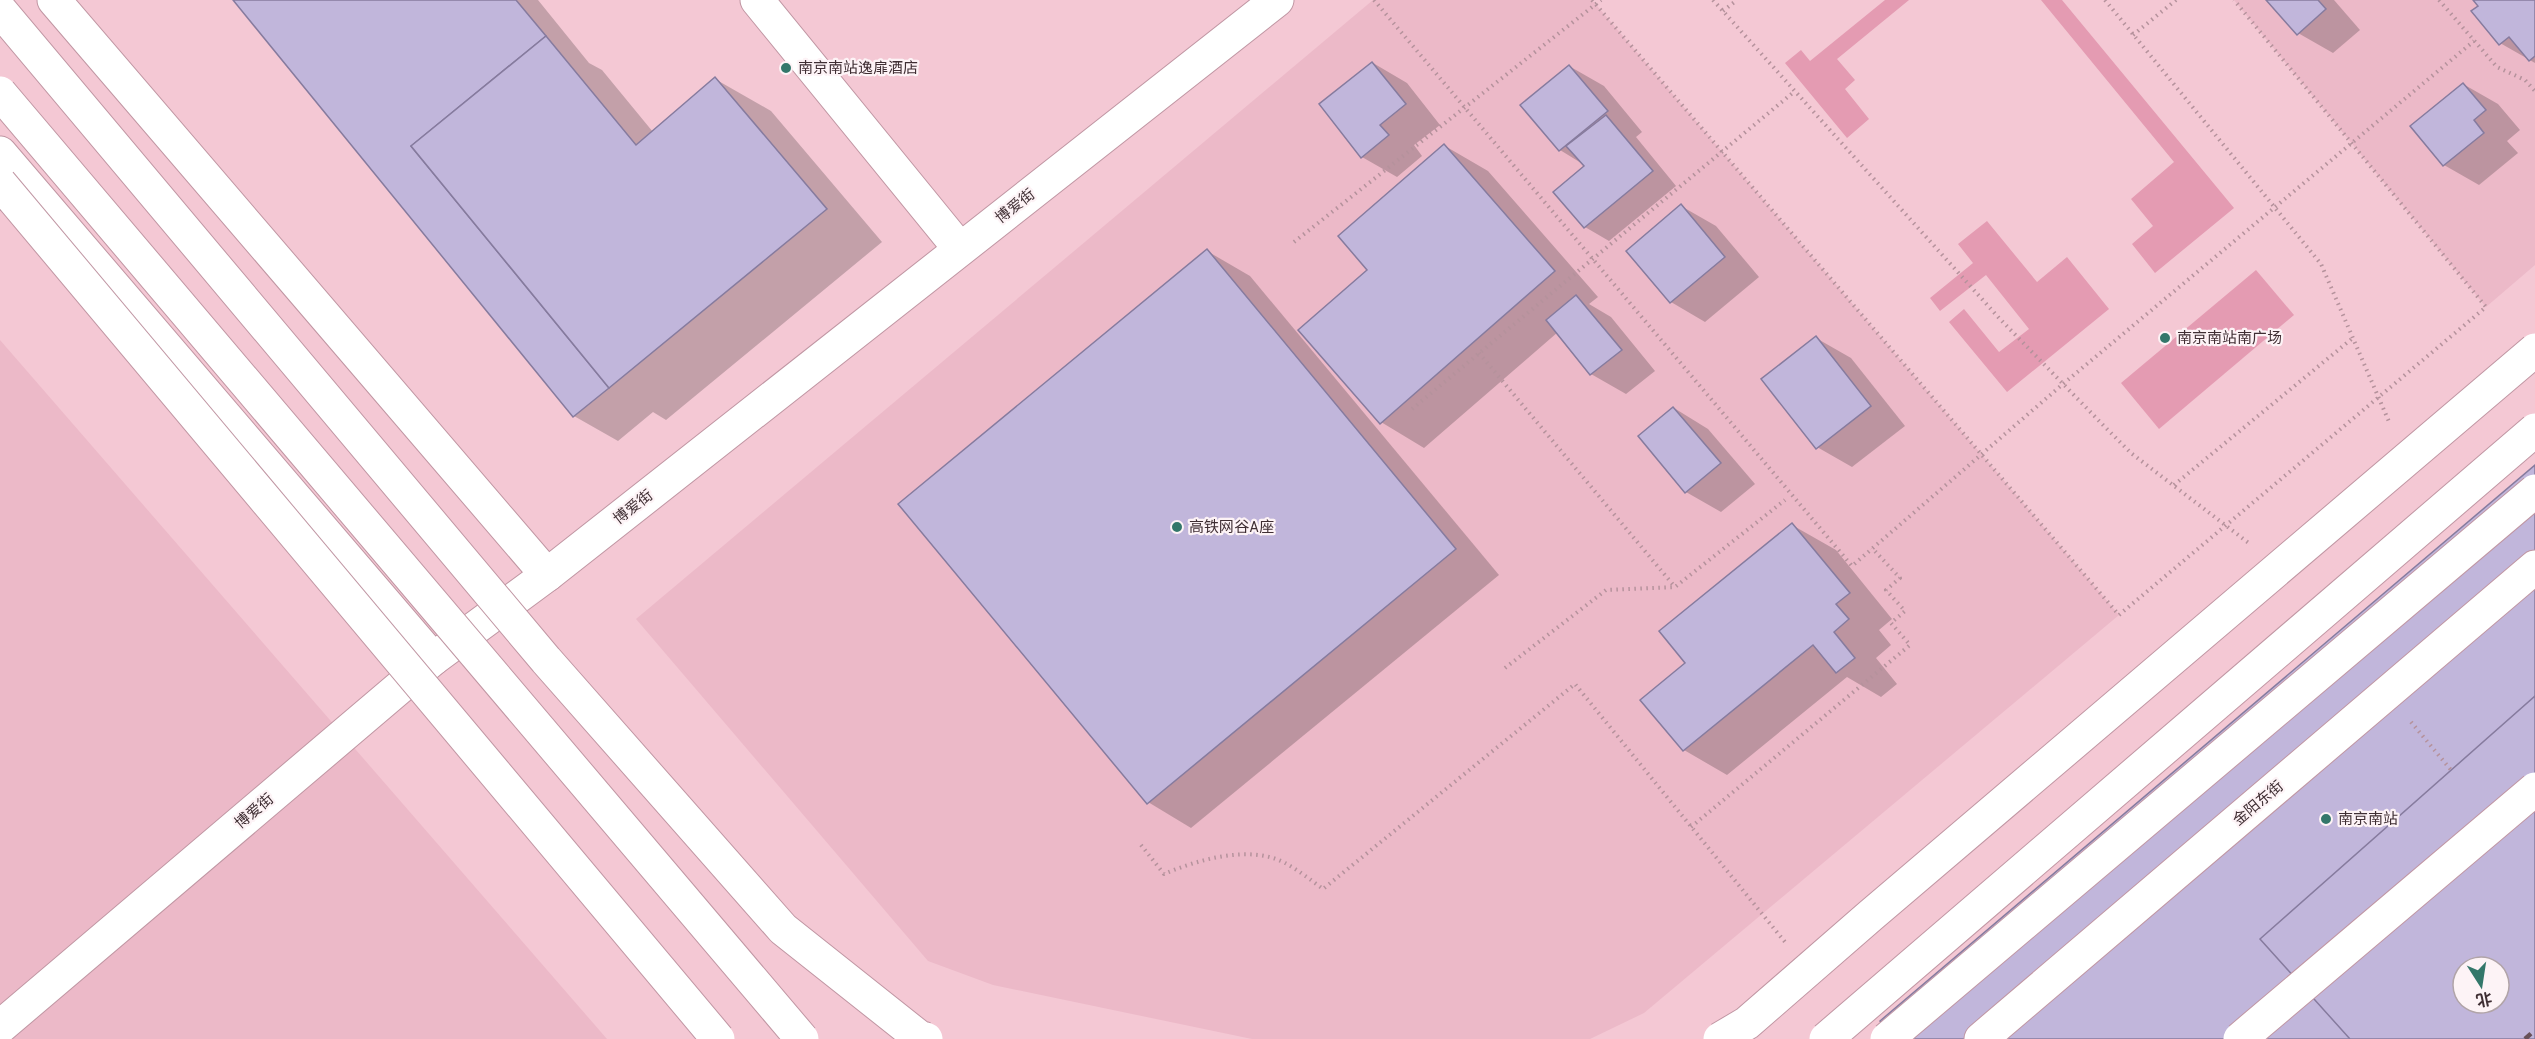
<svg xmlns="http://www.w3.org/2000/svg" width="2535" height="1039" viewBox="0 0 2535 1039" font-family="Overpass,'Noto Sans SC',sans-serif">
<style>
.built{fill:#ecb9c8}
.green{fill:#e49bb2}
.shadow{fill:#0003}
.building{fill:#c1b6db;stroke:#867b9e;stroke-width:1.5;fill-rule:evenodd}
.lines{fill:none;stroke-linecap:round;stroke-linejoin:round}
.minor-casing{stroke:#c096a3;stroke-width:35}
.major-casing{stroke:#c096a3;stroke-width:35}
.path{stroke:#b5929c;stroke-width:4;stroke-dasharray:1.5 4.5;stroke-linecap:butt}
.minor{stroke:#fff;stroke-width:33}
.major{stroke:#fff;stroke-width:33}
.rail{stroke:#685158;stroke-width:4.5;stroke-dasharray:8 8;stroke-linecap:butt}
.major-bridge-casing{stroke:#c096a3;stroke-width:35;stroke-linecap:butt}
.major-bridge{stroke:#fff;stroke-width:33}
.poi-dot{fill:#33776a;stroke:#fdf3f6;stroke-width:2}
.labels{text-anchor:middle;stroke-width:4.5;stroke-linejoin:round;paint-order:stroke}
.poi-label{font-size:15px;fill:#3f2e33;stroke:#fdf3f6;text-anchor:start}
.street-label{font-size:15px;fill:#3f2e33;stroke:#fdf3f6}
</style>
<rect width="100%" height="100%" fill="#f4c8d4"/>
<g class="built">
<path d="M 1373,0 L 1592,0 L 2119,615 L 1644,1013 L 1590,1039 L 1252,1039 L 993,985 L 928,961 L 636,619 Z"/>
<path d="M 2234,0 L 2535,0 L 2535,265 L 2486,307 Z"/>
<path d="M 0,340 L 607,1039 L 0,1039 Z"/>
</g>
<g class="green">
<path d="M 1885,0 L 1909,0 L 1837,59 L 1855,80 L 1845,89 L 1869,119 L 1847,138 L 1785,63 L 1801,50 L 1810,61 Z"/>
<path d="M 2041,0 L 2062,0 L 2234,208 L 2155,273 L 2132,244 L 2153,226 L 2131,199 L 2174,162 Z"/>
<path d="M 1987,221 L 2037,282 L 2067,257 L 2109,309 L 2007,392 L 1949,322 L 1964,309 L 1999,352 L 2029,329 L 1986,275 L 1940,311 L 1930,298 L 1973,263 L 1958,244 Z"/>
<path d="M 2256,270 L 2294,315 L 2159,429 L 2121,383 Z"/>
</g>
<g class="shadow">
<path d="M 237,0 L 538,0 L 589,63 L 602,70 L 653,132 L 715,79 L 771,111 L 882,242 L 666,420 L 653,412 L 618,441 L 574,416 Z"/>
<path d="M 2268,0 L 2334,0 L 2360,30 L 2333,53 L 2298,33 Z"/>
<path d="M 2475,0 L 2535,0 L 2535,63 L 2500,43 Z"/>
<path d="M 1373,63 L 1407,83 L 1440,125 L 1414,145 L 1422,156 L 1397,177 L 1362,157 Z"/>
<path d="M 1569,66 L 1604,86 L 1642,132 L 1636,137 L 1676,186 L 1609,241 L 1585,227 L 1586,166 L 1560,150 L 1522,105 Z"/>
<path d="M 2463,84 L 2498,104 L 2520,130 L 2507,141 L 2518,153 L 2479,185 L 2444,165 Z"/>
<path d="M 1445,146 L 1488,171 L 1598,297 L 1589,304 L 1611,317 L 1655,371 L 1626,394 L 1591,374 L 1558,332 L 1424,448 L 1381,422 L 1369,270 Z"/>
<path d="M 1681,206 L 1716,226 L 1759,277 L 1705,322 L 1671,302 Z"/>
<path d="M 1207,251 L 1250,276 L 1499,575 L 1191,828 L 1148,802 Z"/>
<path d="M 1816,338 L 1851,358 L 1905,426 L 1852,467 L 1817,447 Z"/>
<path d="M 1674,408 L 1708,429 L 1755,484 L 1721,512 L 1686,492 Z"/>
<path d="M 1792,525 L 1836,550 L 1892,619 L 1879,630 L 1891,645 L 1876,658 L 1897,684 L 1881,697 L 1847,677 L 1727,775 L 1684,750 L 1687,663 Z"/>
</g>
<g class="building">
<path d="M 233,0 L 516,0 L 546,36 L 411,146 L 609,388 L 573,417 Z"/>
<path d="M 2266,0 L 2318,0 L 2326,9 L 2297,35 Z"/>
<path d="M 2473,0 L 2535,0 L 2535,56 L 2529,61 L 2509,37 L 2499,45 L 2471,11 L 2478,6 Z"/>
<path d="M 546,36 L 636,145 L 715,77 L 827,209 L 609,388 L 411,146 Z"/>
<path d="M 1372,62 L 1406,104 L 1380,125 L 1389,135 L 1361,158 L 1319,104 Z"/>
<path d="M 1569,65 L 1608,111 L 1559,151 L 1520,105 Z"/>
<path d="M 2463,83 L 2486,110 L 2474,120 L 2484,133 L 2443,166 L 2410,126 Z"/>
<path d="M 1606,115 L 1653,171 L 1584,228 L 1553,192 L 1584,166 L 1566,146 Z"/>
<path d="M 1444,144 L 1555,271 L 1380,424 L 1298,330 L 1367,270 L 1338,236 Z"/>
<path d="M 1681,204 L 1725,257 L 1670,303 L 1626,251 Z"/>
<path d="M 1207,249 L 1456,549 L 1147,804 L 898,504 Z"/>
<path d="M 1576,295 L 1622,350 L 1590,375 L 1546,320 Z"/>
<path d="M 1816,336 L 1871,406 L 1816,449 L 1761,379 Z"/>
<path d="M 1673,407 L 1721,463 L 1685,493 L 1638,436 Z"/>
<path d="M 2535,465 L 2535,1039 L 1896,1039 L 1880,1021 ZM 2463,967 L 2499,967 L 2499,1003 L 2463,1003 Z"/>
<path d="M 1792,523 L 1850,593 L 1836,604 L 1849,619 L 1834,632 L 1855,658 L 1836,673 L 1813,645 L 1683,751 L 1640,700 L 1685,663 L 1659,631 Z"/>
<path d="M 2535,696 L 2535,1039 L 2350,1039 L 2260,939 ZM 2463,967 L 2499,967 L 2499,1003 L 2463,1003 Z"/>
</g>
<g class="lines">
<defs>
<g id="minor">
<path d="M 54,0 L 547,575"/>
<path d="M 757,0 L 960,249"/>
<path d="M 0,153 L 433,659"/>
<path d="M 1981,1039 L 2535,567"/>
</g>
<path id="major" d="M 0,1027 L 433,659 L 547,575 L 1277,0"/>
</defs>
<use href="#minor" class="minor-casing"/>
<use href="#major" class="major-casing"/>
<g class="path">
<path d="M 1374,0 L 1852,566 L 2063,384 L 2474,41"/>
<path d="M 1592,0 L 2119,615 L 2486,307 L 2234,0"/>
<path d="M 1713,0 L 1999,318 L 2105,427 L 2131,453 L 2250,544"/>
<path d="M 2105,0 L 2321,264 L 2390,424"/>
<path d="M 2439,0 L 2497,67 L 2525,80 L 2535,91"/>
<path d="M 1723,11 L 1737,0"/>
<path d="M 2133,35 L 2176,0"/>
<path d="M 1294,242 L 1601,0"/>
<path d="M 1479,353 L 1675,587"/>
<path d="M 1412,409 L 1795,91"/>
<path d="M 2174,485 L 2354,337"/>
<path d="M 1505,668 L 1606,590 L 1675,587 L 1785,500"/>
<path d="M 2411,722 L 2451,770"/>
<path d="M 1691,827 L 1910,645 L 1891,623 L 1905,611 L 1886,590 L 1900,578 L 1872,548"/>
<path d="M 1141,845 L 1164,874 C 1197,860 1250,844 1285,863 C 1298,870 1311,880 1323,889 L 1575,684 L 1785,942"/>
</g>
<use href="#minor" class="minor"/>
<use href="#major" class="major"/>
<path class="rail" d="M 2525,1039 L 2535,1030"/>
<defs>
<g id="major-bridge">
<path d="M 0,10 L 546,660 L 783,929 L 919,1037 L 926,1039"/>
<path d="M 0,93 L 802,1039"/>
<path d="M 0,183 L 718,1039"/>
<path d="M 1720,1039 L 1747,1023 L 1870,916 L 2535,350"/>
<path d="M 1826,1039 L 2535,430"/>
<path d="M 1887,1039 L 2535,491"/>
<path d="M 2240,1039 L 2535,789"/>
</g>
</defs>
<use href="#major-bridge" class="major-bridge-casing"/>
<use href="#major-bridge" class="major-bridge"/>
</g>
<g class="poi-dot">
<circle cx="786" cy="68" r="6"/>
<circle cx="2165" cy="338" r="6"/>
<circle cx="1177" cy="527" r="6"/>
<circle cx="2326" cy="819" r="6"/>
</g>
<g class="labels">
<g class="poi-label">
<text x="798" y="73">南京南站逸扉酒店</text>
<text x="2177" y="343">南京南站南广场</text>
<text x="1189" y="532">高铁网谷A座</text>
<text x="2338" y="824">南京南站</text>
</g>
<g class="street-label">
<text transform="translate(1015 206) rotate(-38)" y="5">博爱街</text>
<text transform="translate(633 507) rotate(-38)" y="5">博爱街</text>
<text transform="translate(2258 803) rotate(-40)" y="5">金阳东街</text>
<text transform="translate(254 811) rotate(-40)" y="5">博爱街</text>
</g>
</g>
<g transform="translate(2481 985) rotate(168)"><circle r="28" fill="#fdf3f6" stroke="#b1a4a8" stroke-width="1.5"/>
<path d="M0-4.5L10 22L0 15L-10 22Z" fill="#33776a"/>
<text y="-9" font-size="16" font-weight="bold" text-anchor="middle" fill="#3f2e33">北</text>
</g>
</svg>
